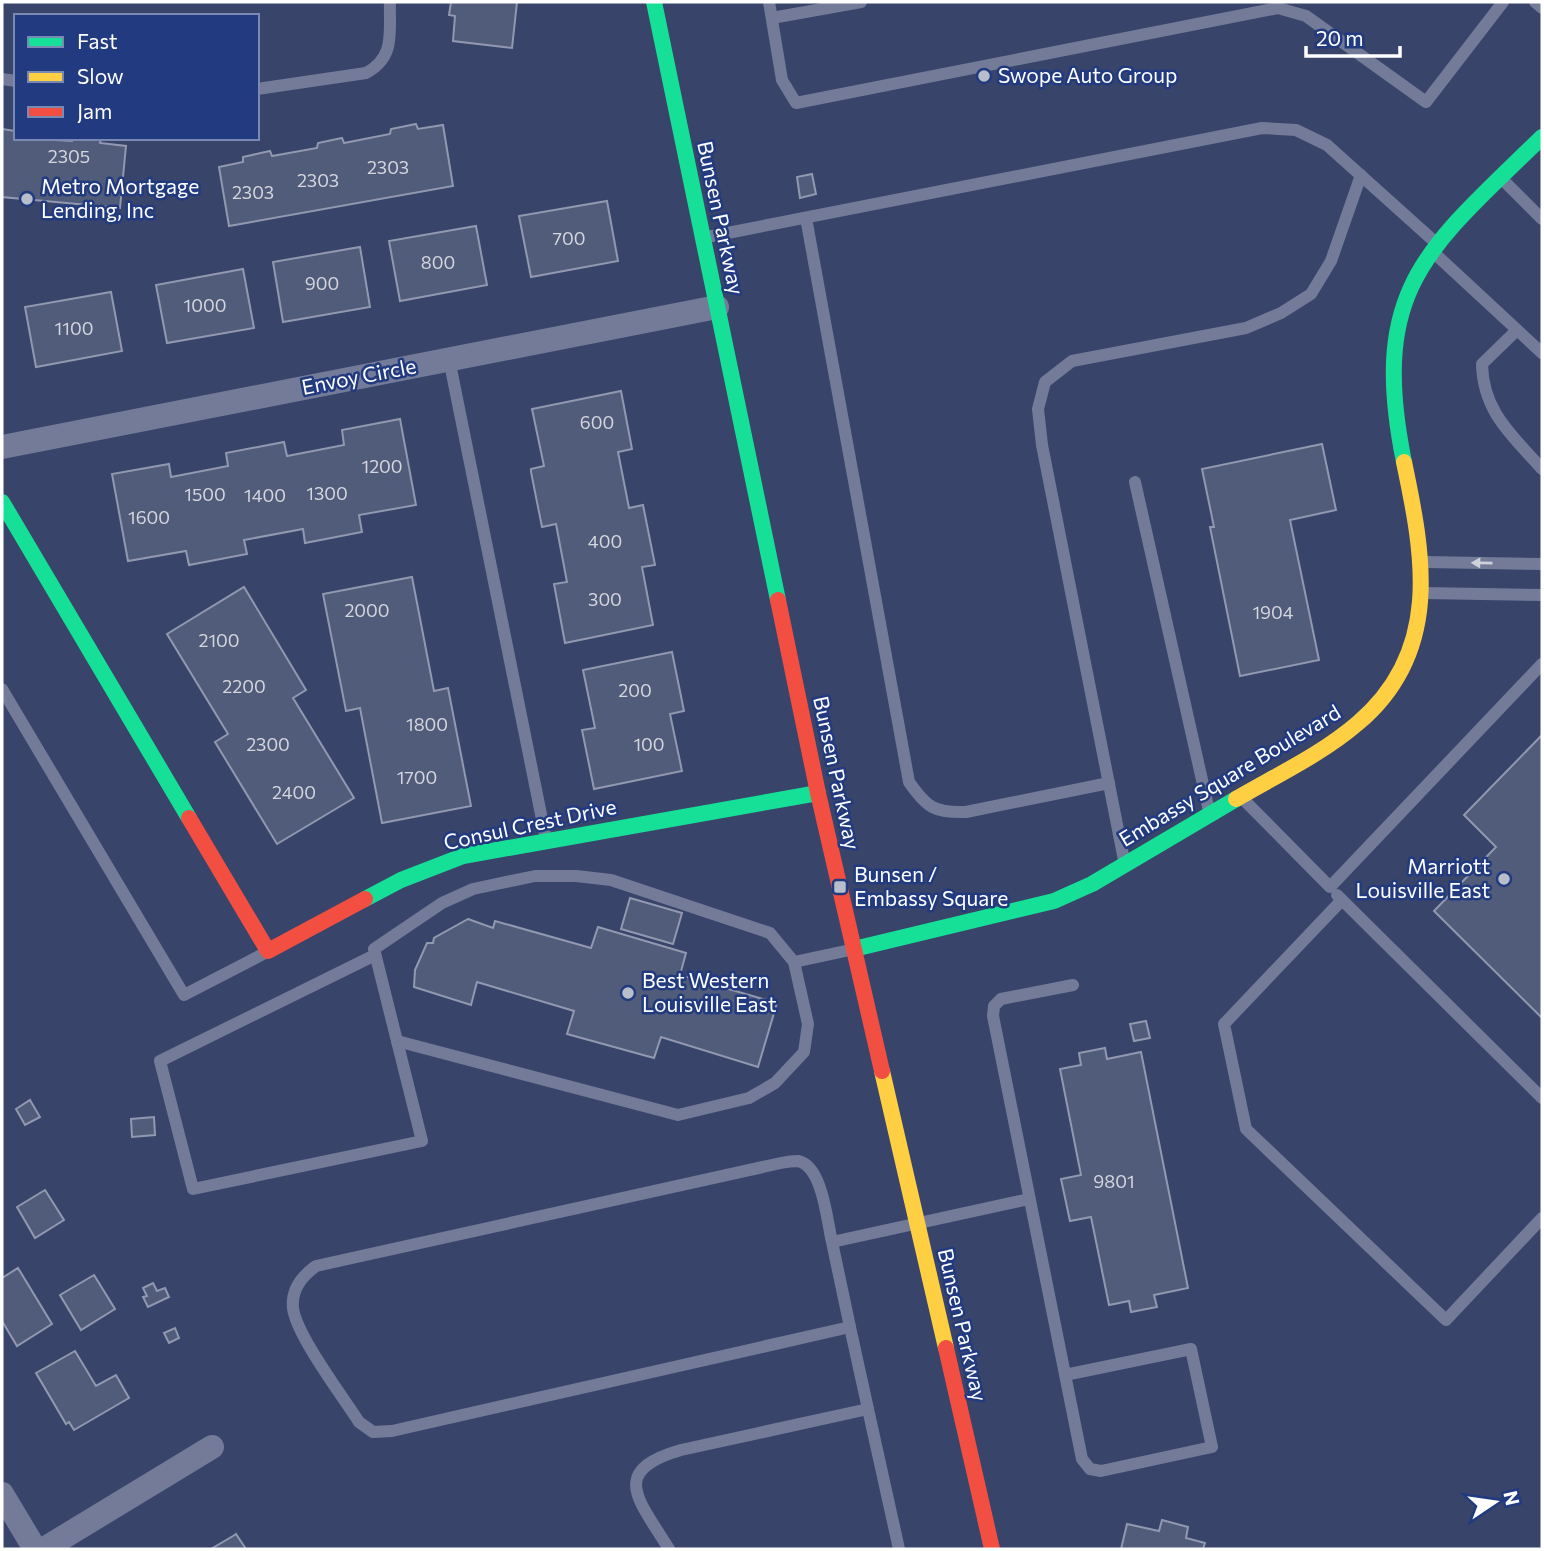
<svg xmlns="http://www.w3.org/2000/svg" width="1544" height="1551" viewBox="0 0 1544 1551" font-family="Commissioner,sans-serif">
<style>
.building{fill:#515c7a;stroke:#9198af;stroke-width:2}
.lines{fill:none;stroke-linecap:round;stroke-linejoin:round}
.lane{stroke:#737b99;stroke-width:12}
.street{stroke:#737b99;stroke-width:24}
.fast{stroke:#16e098;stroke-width:16}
.slow{stroke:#ffcf43;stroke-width:16}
.jam{stroke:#f24e42;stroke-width:16}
.oneway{fill:#ced1db}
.poi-dot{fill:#b9becb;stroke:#223a80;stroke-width:2.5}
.labels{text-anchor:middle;stroke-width:5;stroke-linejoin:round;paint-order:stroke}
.number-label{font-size:18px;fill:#d4d6de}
.poi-label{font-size:21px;fill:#fff;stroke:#223a80;text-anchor:start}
.street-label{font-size:21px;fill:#fff;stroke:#223a80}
</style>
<rect width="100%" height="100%" fill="#38446a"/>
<g class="building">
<path d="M 451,2 L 517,2 L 512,48 L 453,41 L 455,16 L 449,15 Z"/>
<path d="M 416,124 L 418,129 L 443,125 L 453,186 L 229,226 L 219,167 L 243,162 L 243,157 L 270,151 L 272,156 L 317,148 L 318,143 L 342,138 L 344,143 L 390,134 L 391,129 Z"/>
<path d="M 2,129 L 16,131 L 16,138 L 72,141 L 73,138 L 90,138 L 101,139 L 100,143 L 126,146 L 120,208 L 2,197 Z"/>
<path d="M 812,174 L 816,194 L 800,198 L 797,177 Z"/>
<path d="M 607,201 L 618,261 L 531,277 L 519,216 Z"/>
<path d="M 476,226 L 487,285 L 400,301 L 389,241 Z"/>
<path d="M 360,247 L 370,307 L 283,322 L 273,262 Z"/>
<path d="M 243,269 L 254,328 L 167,343 L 156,285 Z"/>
<path d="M 111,292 L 122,351 L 36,367 L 25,307 Z"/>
<path d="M 621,391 L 632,449 L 618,452 L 629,508 L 643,505 L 655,565 L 642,567 L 653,625 L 565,643 L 554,584 L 567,582 L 556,524 L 542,527 L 531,472 L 531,469 L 544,466 L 532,409 Z"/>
<path d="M 400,419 L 416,505 L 359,515 L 362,532 L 305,543 L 303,529 L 244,540 L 247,554 L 189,565 L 186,551 L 128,561 L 112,474 L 169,464 L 171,477 L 228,466 L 226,453 L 284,442 L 287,456 L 344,445 L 342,430 Z"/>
<path d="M 1322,444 L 1336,510 L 1290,520 L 1319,660 L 1240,676 L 1210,527 L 1214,527 L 1202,469 Z"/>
<path d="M 412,577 L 434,691 L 448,688 L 471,806 L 382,823 L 360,708 L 346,711 L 323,594 Z"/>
<path d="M 244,587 L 306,690 L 293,698 L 354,798 L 277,844 L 215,742 L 228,734 L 167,634 Z"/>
<path d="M 672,652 L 684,711 L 670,714 L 682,771 L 594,789 L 582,730 L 595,728 L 583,670 Z"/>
<path d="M 1542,735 L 1542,1018 L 1434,911 L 1496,847 L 1464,815 Z"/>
<path d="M 630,898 L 682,913 L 673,944 L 621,929 Z"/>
<path d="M 468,919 L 493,928 L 495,921 L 591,948 L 598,927 L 686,953 L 680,975 L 777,1003 L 758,1067 L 661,1037 L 654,1058 L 567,1034 L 574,1011 L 477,982 L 471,1005 L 414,987 L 415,970 L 427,943 L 433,943 L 434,938 Z"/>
<path d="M 1146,1021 L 1150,1038 L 1134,1041 L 1130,1024 Z"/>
<path d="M 1105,1048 L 1107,1059 L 1141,1052 L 1188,1288 L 1154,1295 L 1157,1307 L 1131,1312 L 1129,1301 L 1109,1305 L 1091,1217 L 1070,1221 L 1061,1179 L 1081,1175 L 1060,1069 L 1081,1065 L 1079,1053 Z"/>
<path d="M 30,1100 L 40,1117 L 25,1125 L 16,1109 Z"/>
<path d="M 154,1117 L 155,1135 L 132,1137 L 131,1119 Z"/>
<path d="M 45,1190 L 64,1220 L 35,1238 L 17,1207 Z"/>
<path d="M 18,1268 L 52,1324 L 17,1346 L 2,1321 L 2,1278 Z"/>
<path d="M 94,1275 L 115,1309 L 81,1330 L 60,1295 Z"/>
<path d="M 153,1283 L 157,1291 L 165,1288 L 169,1297 L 148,1307 L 143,1297 L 147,1296 L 143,1288 Z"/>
<path d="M 175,1328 L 179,1338 L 169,1343 L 164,1333 Z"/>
<path d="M 75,1351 L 96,1386 L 116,1375 L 129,1398 L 74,1430 L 69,1422 L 66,1424 L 36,1373 Z"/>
<path d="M 1162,1520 L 1188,1527 L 1186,1538 L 1205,1543 L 1203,1549 L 1121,1549 L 1127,1524 L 1159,1531 Z"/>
<path d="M 236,1534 L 246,1549 L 211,1549 L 233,1536 Z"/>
</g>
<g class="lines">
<g class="lane">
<path d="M 769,2 L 782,80 L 796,103 L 1278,8 L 1306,16 L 1426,102 L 1503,2"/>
<path d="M 1535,2 L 1542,8"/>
<path d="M 772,18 L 861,2"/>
<path d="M 2,79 L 16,81"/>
<path d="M 257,89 L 366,73 C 396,57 389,32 390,2"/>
<path d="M 1501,178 L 1542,219"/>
<path d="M 806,218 L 909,782 C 927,808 935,813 966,812 L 1109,783"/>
<path d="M 707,237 L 1262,128 L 1296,130 L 1327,145 L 1435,242"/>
<path d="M 1432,251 L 1542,353"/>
<path d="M 1517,330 L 1482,364 C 1483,412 1512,435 1542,469"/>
<path d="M 449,359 L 546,839"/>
<path d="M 1135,482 L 1209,811"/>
<path d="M 1424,562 L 1542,564"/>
<path d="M 1423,593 L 1542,595"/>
<path d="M 2,689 L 184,995 L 265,953"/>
<path d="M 1242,798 L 1330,887 L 1542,664"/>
<path d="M 1124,860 L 1042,445 L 1038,409 L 1045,382 L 1072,361 L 1246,328 L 1281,313 L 1311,294 L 1331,261 L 1361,175"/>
<path d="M 1337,895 L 1542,1098"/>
<path d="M 1342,900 L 1224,1024 L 1246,1129 L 1446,1320 L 1542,1218"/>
<path d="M 375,955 L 160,1061 L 193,1189 L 422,1141 L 397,1041"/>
<path d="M 794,962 L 770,933 L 611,880 L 576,876 L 535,876 L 473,889 L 442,903 L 374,949 L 397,1041 L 678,1115 L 749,1098 L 775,1083 L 804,1052 L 808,1024 L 794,962 L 850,950"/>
<path d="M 832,1242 L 850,1327 L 392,1431 L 373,1432 L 359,1422 C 343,1397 296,1335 293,1308 C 291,1289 302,1276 316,1266 L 781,1163 C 786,1162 793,1161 798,1161 C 823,1166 827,1222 832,1242 L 1029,1199"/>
<path d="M 1065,1375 L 1191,1349 L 1212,1447 L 1101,1471 L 1090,1469 L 1082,1459 L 993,1016 L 994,1006 L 1001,999 L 1073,985"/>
<path d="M 868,1409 L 899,1549"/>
<path d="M 669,1549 C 639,1500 608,1471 681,1450 L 868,1409 L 850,1327"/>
</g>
<g class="street">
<path d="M 2,447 L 717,307"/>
<path d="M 2,1494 L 35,1549"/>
<path d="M 44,1549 L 212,1447"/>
</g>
<g class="fast">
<path d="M 654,2 L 778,600"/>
<path d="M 1404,462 C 1369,288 1426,250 1542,137"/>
<path d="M 2,502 L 189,818"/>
<path d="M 365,899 L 401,880 L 463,856 L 818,793"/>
<path d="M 854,949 L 1054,901 L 1092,884 L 1236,799"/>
</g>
<g class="slow">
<path d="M 1236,799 C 1277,775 1322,754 1358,723 C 1442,652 1424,557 1404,462"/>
<path d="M 882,1071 L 946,1348"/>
</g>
<g class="jam">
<path d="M 778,600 L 818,793 L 882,1071"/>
<path d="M 189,818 L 268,951 L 365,899"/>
<path d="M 946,1348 L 992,1549"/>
</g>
</g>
<defs><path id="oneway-solid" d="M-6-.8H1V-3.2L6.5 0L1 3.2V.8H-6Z" transform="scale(1.75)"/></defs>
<use class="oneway" href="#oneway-solid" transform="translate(1482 563) rotate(-179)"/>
<g class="poi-dot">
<circle cx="984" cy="76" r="7"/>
<circle cx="27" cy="199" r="7"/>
<circle cx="1504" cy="879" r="7"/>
<rect x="833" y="880" width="14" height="14" rx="3.5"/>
<circle cx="628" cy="993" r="7"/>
</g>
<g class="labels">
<g class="number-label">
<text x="69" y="163">2305</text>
<text x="388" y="174">2303</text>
<text x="318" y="187">2303</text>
<text x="253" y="199">2303</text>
<text x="569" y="245">700</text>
<text x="438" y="269">800</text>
<text x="322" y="290">900</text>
<text x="205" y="312">1000</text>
<text x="74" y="335">1100</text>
<text x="597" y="429">600</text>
<text x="382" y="473">1200</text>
<text x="327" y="500">1300</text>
<text x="205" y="501">1500</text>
<text x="265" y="502">1400</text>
<text x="149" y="524">1600</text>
<text x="605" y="548">400</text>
<text x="605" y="606">300</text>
<text x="367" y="617">2000</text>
<text x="1273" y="619">1904</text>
<text x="219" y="647">2100</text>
<text x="244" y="693">2200</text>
<text x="635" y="697">200</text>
<text x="427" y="731">1800</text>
<text x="268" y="751">2300</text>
<text x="649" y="751">100</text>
<text x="417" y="784">1700</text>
<text x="294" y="799">2400</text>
<text x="1114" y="1188">9801</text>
</g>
<g class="poi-label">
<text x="998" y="83">Swope Auto Group</text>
<text x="41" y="194">Metro Mortgage<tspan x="41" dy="24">Lending, Inc</tspan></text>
<text x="1490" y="874" text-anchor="end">Marriott<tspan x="1490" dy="24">Louisville East</tspan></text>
<text x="854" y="882">Bunsen /<tspan x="854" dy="24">Embassy Square</tspan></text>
<text x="642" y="988">Best Western<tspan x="642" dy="24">Louisville East</tspan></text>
</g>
<g class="street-label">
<text transform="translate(720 218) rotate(78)" y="7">Bunsen Parkway</text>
<text transform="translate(359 377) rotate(-11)" y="7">Envoy Circle</text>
<text transform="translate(836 773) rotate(78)" y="7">Bunsen Parkway</text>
<text transform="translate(1230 776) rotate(-31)" y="7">Embassy Square Boulevard</text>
<text transform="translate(530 825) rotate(-12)" y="7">Consul Crest Drive</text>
<text transform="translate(962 1325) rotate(77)" y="7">Bunsen Parkway</text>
</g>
</g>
<rect width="1544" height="1551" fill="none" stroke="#ffffff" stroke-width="7"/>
<rect x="14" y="14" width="245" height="126" fill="#223a80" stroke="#7a89b3" stroke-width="2"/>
<rect x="28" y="37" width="35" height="10" fill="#16e098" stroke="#7a89b3" stroke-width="2"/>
<text x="77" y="49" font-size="21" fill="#ffffff">Fast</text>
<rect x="28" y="72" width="35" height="10" fill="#ffcf43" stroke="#7a89b3" stroke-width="2"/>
<text x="77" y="84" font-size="21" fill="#ffffff">Slow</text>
<rect x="28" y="107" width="35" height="10" fill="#f24e42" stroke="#7a89b3" stroke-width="2"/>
<text x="77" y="119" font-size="21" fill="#ffffff">Jam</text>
<g transform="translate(1495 1502) rotate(77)" stroke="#223a80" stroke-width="5" paint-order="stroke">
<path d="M0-5L12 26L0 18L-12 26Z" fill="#ffffff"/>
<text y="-10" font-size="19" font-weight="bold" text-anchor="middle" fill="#ffffff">N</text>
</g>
<path d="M1306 46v10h94v-10" fill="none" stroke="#ffffff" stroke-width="3.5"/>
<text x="1316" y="46" font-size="21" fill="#ffffff" stroke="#223a80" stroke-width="5" paint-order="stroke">20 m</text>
</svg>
